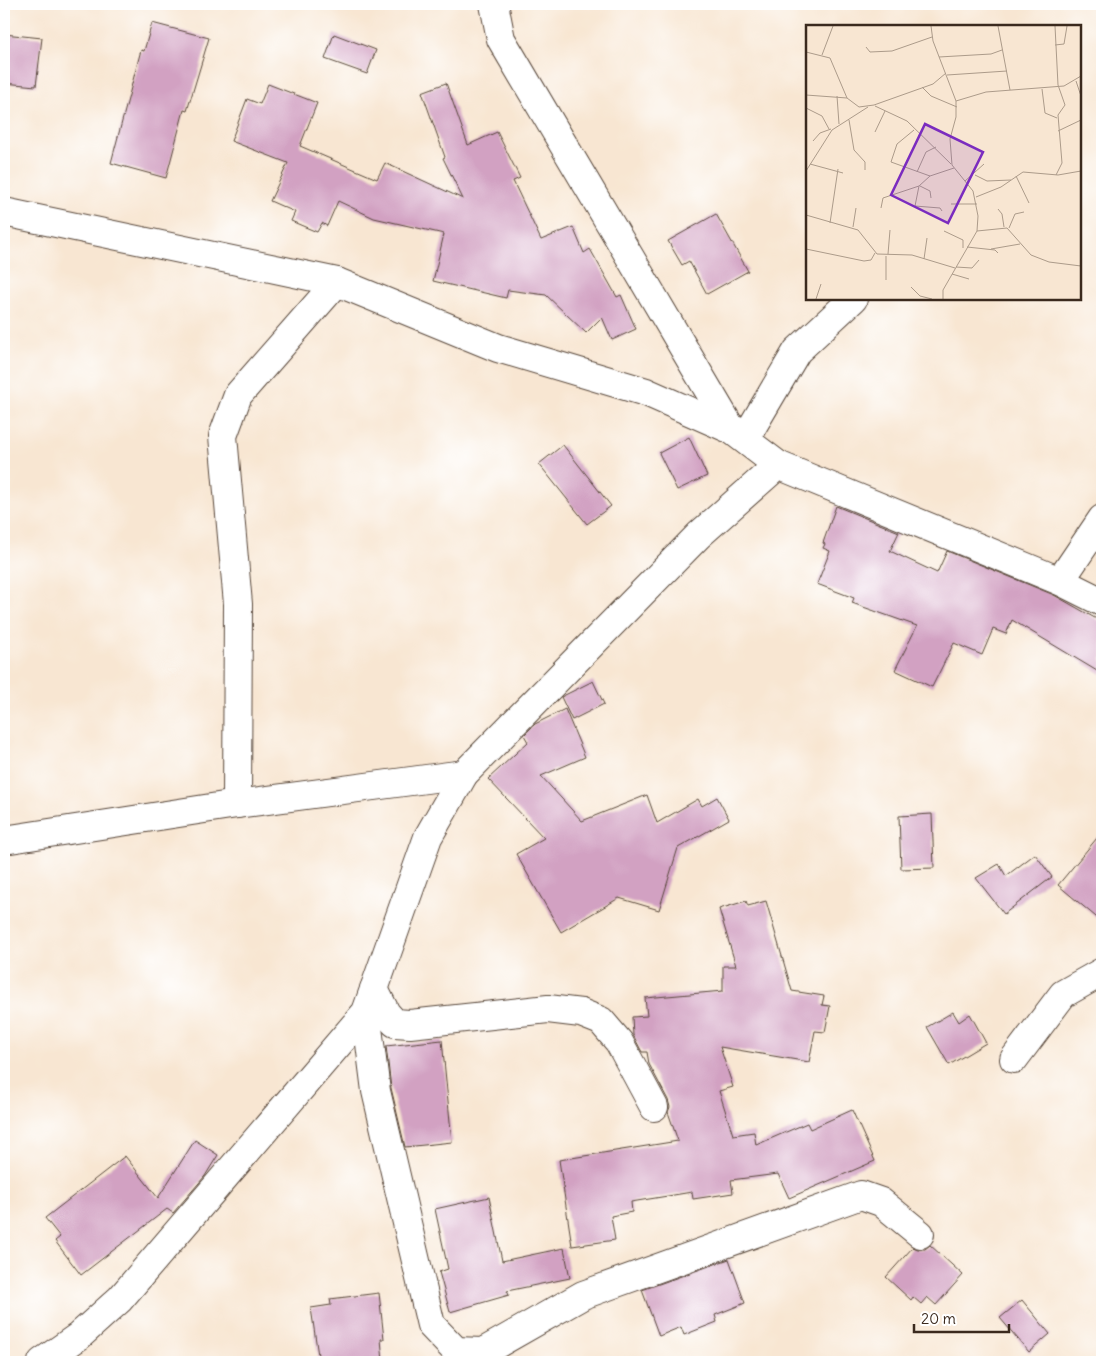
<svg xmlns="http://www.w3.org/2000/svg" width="1106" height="1366" viewBox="0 0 1106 1366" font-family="Delius,sans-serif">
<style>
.building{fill:#d2a1c2}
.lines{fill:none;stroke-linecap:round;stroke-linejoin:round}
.minor-casing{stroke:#574639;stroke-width:30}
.minor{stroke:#fff;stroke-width:28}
.inset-road{fill:none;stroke:#ac9b8a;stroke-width:1}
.view{fill:#7b2cbf;fill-opacity:0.15;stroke:#7b2cbf;stroke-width:2.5}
.inset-edge{fill:none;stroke:#3b2a1e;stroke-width:2.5}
</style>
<rect width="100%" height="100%" fill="#fff"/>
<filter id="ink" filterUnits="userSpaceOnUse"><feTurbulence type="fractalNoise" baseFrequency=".02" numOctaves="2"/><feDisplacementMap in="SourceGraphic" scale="10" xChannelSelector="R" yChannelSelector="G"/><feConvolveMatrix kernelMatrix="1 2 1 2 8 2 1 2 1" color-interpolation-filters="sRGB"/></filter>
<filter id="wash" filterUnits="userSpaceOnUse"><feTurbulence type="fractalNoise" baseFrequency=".0096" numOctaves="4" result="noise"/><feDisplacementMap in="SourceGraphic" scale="20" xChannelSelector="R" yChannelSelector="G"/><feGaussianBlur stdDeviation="1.12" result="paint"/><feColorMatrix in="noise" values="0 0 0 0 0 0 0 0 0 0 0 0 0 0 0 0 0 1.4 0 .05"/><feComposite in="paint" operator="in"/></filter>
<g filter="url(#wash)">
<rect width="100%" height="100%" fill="#f8e6d2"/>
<g id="blocks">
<g class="building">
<path d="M 152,23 L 209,38 L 187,111 L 184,110 L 166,178 L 111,163 L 141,50 L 144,51 Z"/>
<path d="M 4,34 L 42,38 L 36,86 L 4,83 Z"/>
<path d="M 334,34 L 376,50 L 367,74 L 325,59 Z"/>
<path d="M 446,83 L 468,145 L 497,132 L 520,178 L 513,181 L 541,240 L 573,227 L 584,253 L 590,249 L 617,297 L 621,295 L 636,329 L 612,340 L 602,317 L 586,333 L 546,295 L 508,290 L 506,298 L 433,281 L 444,234 L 374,218 L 338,201 L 327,226 L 322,223 L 317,232 L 291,221 L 295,212 L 270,201 L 288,163 L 231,141 L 247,99 L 260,104 L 268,84 L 317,103 L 300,146 L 377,179 L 385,163 L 463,199 L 443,158 L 445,157 L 422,92 Z"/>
<path d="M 716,214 L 748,271 L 707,294 L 689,261 L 682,265 L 668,241 Z"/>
<path d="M 689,437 L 707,476 L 677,490 L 659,453 Z"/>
<path d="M 563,445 L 611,506 L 587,524 L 539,464 Z"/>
<path d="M 836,506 L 899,532 L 890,551 L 937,573 L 947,551 L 1054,595 L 1102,622 L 1102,674 L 1012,620 L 1006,634 L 993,629 L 982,655 L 954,643 L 932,687 L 895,670 L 917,626 L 852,603 L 854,598 L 817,584 L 830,551 L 823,548 L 825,544 L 823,543 Z"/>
<path d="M 593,681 L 604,704 L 572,720 L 561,697 Z"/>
<path d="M 565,709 L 585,757 L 541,776 L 582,821 L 647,795 L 657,823 L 698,799 L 702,806 L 717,797 L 729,819 L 678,848 L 659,910 L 619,898 L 561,932 L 516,854 L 544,838 L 488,779 L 528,742 L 524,735 L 535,724 Z"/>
<path d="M 932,814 L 934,868 L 901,869 L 899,816 Z"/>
<path d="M 1102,832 L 1102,922 L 1058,885 Z"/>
<path d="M 1035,854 L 1052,877 L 1004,914 L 976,878 L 999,864 L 1006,876 Z"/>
<path d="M 746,901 L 748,906 L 766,901 L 792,991 L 824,996 L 822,1005 L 830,1006 L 825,1032 L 815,1031 L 809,1062 L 720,1047 L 733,1087 L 719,1091 L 733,1135 L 754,1132 L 756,1145 L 807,1123 L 810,1129 L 852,1110 L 875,1161 L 789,1198 L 778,1174 L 731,1180 L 733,1193 L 693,1199 L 692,1192 L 631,1202 L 632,1212 L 611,1216 L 615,1240 L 572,1246 L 559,1160 L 678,1141 L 668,1112 L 670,1107 L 668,1100 L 649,1064 L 647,1052 L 642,1052 L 633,1035 L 632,1017 L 647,1016 L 645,998 L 723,991 L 723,966 L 736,966 L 719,909 Z"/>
<path d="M 953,1012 L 959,1022 L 970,1014 L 986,1043 L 949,1065 L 927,1027 Z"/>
<path d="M 442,1040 L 452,1142 L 405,1147 L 391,1088 L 386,1046 Z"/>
<path d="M 195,1140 L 218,1155 L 205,1176 L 173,1213 L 167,1209 L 81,1275 L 55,1241 L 60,1237 L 45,1218 L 125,1156 L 158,1198 Z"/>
<path d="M 489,1197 L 502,1261 L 564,1248 L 570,1278 L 507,1291 L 509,1295 L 450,1312 L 439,1272 L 448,1269 L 435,1209 Z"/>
<path d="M 930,1245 L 963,1275 L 936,1305 L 927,1297 L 921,1304 L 913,1297 L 911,1300 L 886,1277 L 913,1247 L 918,1249 L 925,1249 Z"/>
<path d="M 729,1259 L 745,1303 L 715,1315 L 717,1322 L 684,1335 L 681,1327 L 659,1336 L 642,1290 Z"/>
<path d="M 379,1293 L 384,1339 L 381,1339 L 383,1362 L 319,1362 L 311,1308 L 331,1305 L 330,1299 Z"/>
<path d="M 1022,1300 L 1050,1334 L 1029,1352 L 1000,1318 Z"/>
</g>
</g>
</g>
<g filter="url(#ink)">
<use href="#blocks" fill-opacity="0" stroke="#574639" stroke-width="1"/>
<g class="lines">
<defs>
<g id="minor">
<path d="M 494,4 L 501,39 L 732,430 L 778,465 L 1060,581 L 1102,602"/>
<path d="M 4,212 L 337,282 L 498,348 L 646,392 L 732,430"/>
<path d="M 745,439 L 797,351 L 853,299"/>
<path d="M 1060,581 L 1102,519"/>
<path d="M 237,804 L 238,604 L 223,436 L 238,395 L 337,282"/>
<path d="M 4,840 L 237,804 L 464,774"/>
<path d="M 374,989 L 386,1013 L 395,1023 L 410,1024 L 548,1009 L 581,1013 L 601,1021 L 619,1042 L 654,1107"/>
<path d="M 366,1012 L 376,1091 L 431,1325 L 456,1351 L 483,1352 L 583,1295 L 861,1195 L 881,1202 L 920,1234"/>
<path d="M 1014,1059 L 1063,994 L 1102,972"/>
<path d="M 42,1362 L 79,1336 L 120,1299 L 366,1012 L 428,837 L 464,774 L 699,535 L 778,465"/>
</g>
</defs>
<use href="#minor" class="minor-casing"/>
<use href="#minor" class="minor"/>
</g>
</g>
<g transform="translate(806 25)">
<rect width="275" height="275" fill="#f8e6d2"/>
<path class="inset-road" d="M 125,1 L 127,16 L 150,76 L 150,92 L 144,114 L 146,140 L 167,166 L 172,191 L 171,206 L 137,265 L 137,274M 192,1 L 204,65M 249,1 L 252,60 L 259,80 L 252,90 L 256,138 L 250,150M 249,20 L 258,19 L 261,1M 60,22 L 64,27 L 86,26 L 126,12M 0,27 L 24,33 L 41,73 L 53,82 L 68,80 L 127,59 L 140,48M 16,30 L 27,1M 133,32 L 185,29 L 196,25M 141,50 L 201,46M 270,56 L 275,71M 116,62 L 125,71 L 151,82M 236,64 L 239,88 L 251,93M 0,70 L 41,73M 31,71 L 33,99M 150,76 L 180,67 L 258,61 L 275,51M 69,81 L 101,96 L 145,139M 0,83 L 16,91 L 23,104M 43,95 L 48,125 L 59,137 L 59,145M 108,105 L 91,119 L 85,137 L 124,151M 252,106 L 275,95M 69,107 L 79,86M 7,116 L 14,108 L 25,104M 4,139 L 37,148M 0,146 L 26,105 L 62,82M 111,147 L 120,127 L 130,122M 169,150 L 181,156 L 205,155M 210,151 L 223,178M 159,156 L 178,139M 113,161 L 109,181 L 134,183 L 136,186M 114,161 L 124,166 L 125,173M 170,172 L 195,162 L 217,147 L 252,150 L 275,146M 145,179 L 171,179M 75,183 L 77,173 L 113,161 L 124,151 L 148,143M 192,184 L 196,189 L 198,202M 0,190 L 52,205 L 71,229 L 106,230 L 149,243M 24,198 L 32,144M 47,202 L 50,183M 203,203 L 209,189 L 218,187M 138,206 L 157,215 L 157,223M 171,206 L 201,203 L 225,230 L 243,237 L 275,241M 161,222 L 189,225 L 192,228M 0,224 L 58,236 L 65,235 L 69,228M 185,224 L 214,219M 82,229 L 84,205M 118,234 L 121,213M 150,242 L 166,243 L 173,235M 146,249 L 163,254M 80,255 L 80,231M 105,262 L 114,271 L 126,274M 10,274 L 15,259"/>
<path class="view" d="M 119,99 L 177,127 L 142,198 L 85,170 Z"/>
<rect width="275" height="275" class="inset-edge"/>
</g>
<rect width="1106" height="1366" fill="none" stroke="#fff" stroke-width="20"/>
<path d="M914 1324v8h95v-8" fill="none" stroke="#3b2a1e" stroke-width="2.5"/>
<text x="921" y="1324" font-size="15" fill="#3b2a1e" stroke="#ffffff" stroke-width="4" paint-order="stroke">20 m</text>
</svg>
